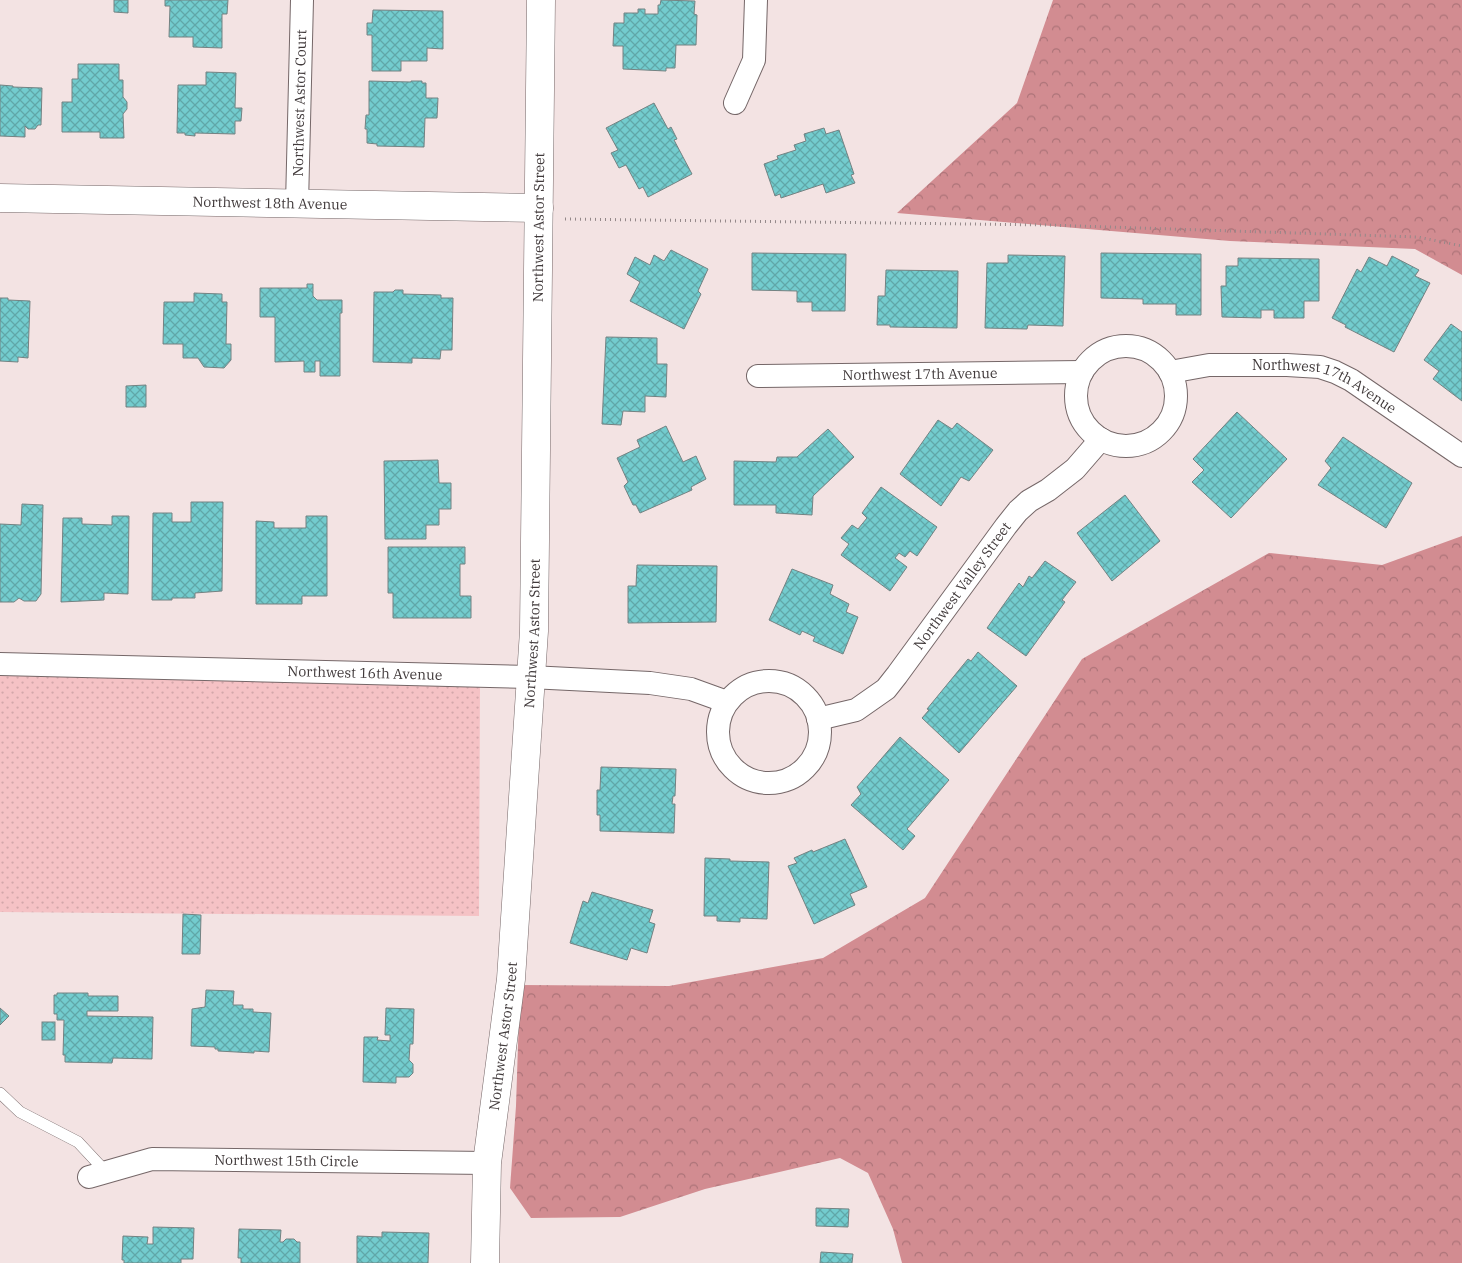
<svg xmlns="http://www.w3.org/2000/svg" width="1462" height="1263" viewBox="0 0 1462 1263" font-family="'IBM Plex Serif',serif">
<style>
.grass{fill:url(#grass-dots)}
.forest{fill:url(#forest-crowns)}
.building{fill:url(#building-cross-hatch);stroke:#738282}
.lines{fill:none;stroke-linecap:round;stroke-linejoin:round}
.service-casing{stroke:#756768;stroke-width:12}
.minor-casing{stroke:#756768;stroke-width:24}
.tertiary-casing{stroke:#756768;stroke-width:29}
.path{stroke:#938889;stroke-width:3;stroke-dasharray:1 4;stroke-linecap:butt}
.service{stroke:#fff;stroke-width:11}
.minor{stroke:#fff;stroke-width:22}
.tertiary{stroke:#fff;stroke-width:28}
.labels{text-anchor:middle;stroke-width:4;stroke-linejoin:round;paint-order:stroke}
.street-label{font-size:14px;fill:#413a3b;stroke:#fef1f1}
</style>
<defs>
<pattern id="grass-dots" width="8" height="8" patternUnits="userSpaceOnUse" patternTransform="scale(1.25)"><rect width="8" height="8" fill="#f5c2c5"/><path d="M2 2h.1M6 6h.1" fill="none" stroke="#d3a7aa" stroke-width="1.8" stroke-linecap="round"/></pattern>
<pattern id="forest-crowns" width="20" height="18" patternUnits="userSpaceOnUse" patternTransform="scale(1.25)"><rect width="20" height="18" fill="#d28c91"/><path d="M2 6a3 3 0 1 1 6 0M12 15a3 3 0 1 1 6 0" fill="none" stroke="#ac7378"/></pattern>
<pattern id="building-cross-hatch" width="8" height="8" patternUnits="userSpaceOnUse" patternTransform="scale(1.25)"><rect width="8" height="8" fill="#73ccce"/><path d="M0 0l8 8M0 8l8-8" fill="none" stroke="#60a7a8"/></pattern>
</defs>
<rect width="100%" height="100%" fill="#f3e3e3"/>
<path class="grass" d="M 0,673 L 480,686 L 479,916 L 0,912 Z"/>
<g class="forest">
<path d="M 1053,0 L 1462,0 L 1462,275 L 1415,249 L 1230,241 L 897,213 L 1017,103 Z"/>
<path d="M 1462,536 L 1462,1263 L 902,1263 L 893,1229 L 868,1173 L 840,1158 L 705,1189 L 620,1217 L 531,1218 L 510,1188 L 516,1106 L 520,985 L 669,986 L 823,958 L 925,898 L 1082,659 L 1269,553 L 1382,565 Z"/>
</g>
<g class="building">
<path d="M 114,0 L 128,0 L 128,13 L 114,12 Z"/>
<path d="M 165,0 L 228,0 L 227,14 L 222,14 L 222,48 L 193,47 L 193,37 L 169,37 L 170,6 L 165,6 Z"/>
<path d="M 661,0 L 695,1 L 694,14 L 697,15 L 696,45 L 676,45 L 675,68 L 666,68 L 666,71 L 623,69 L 623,46 L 613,46 L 614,23 L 624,23 L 624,13 L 638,13 L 638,9 L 645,9 L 645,14 L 658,14 L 658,5 L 660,5 Z"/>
<path d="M 373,10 L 443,11 L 443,49 L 427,48 L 427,61 L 401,61 L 401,71 L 372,71 L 372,35 L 367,35 L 367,23 L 372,23 Z"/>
<path d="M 78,64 L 119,64 L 119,80 L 123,80 L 123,97 L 127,102 L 127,109 L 123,114 L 124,138 L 100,138 L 100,132 L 62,132 L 62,102 L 72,102 L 72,79 L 78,79 Z"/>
<path d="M 206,72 L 236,73 L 235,108 L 242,108 L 241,121 L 235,121 L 235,134 L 195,133 L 195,136 L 185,135 L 185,133 L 177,133 L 178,85 L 206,85 Z"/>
<path d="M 369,81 L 411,82 L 411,81 L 422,81 L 422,83 L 426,83 L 426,98 L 438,98 L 437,118 L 425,118 L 424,147 L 377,146 L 377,144 L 367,143 L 367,129 L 365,129 L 366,115 L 369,115 Z"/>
<path d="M 0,85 L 13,86 L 13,87 L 42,88 L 41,125 L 38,125 L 35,129 L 28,129 L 25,126 L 25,137 L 0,136 Z"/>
<path d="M 654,103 L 668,129 L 671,127 L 677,139 L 674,140 L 692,174 L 648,197 L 643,187 L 639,189 L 626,165 L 619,168 L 611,153 L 618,150 L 606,128 Z"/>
<path d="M 824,128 L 826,134 L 839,130 L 854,174 L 851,175 L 855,183 L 826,193 L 823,184 L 781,198 L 780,194 L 775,196 L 764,164 L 778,159 L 777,156 L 796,150 L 794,145 L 806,141 L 804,134 Z"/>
<path d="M 671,250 L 708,269 L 698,291 L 701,294 L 684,329 L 630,301 L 640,282 L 627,274 L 635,257 L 650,265 L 654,255 L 664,261 Z"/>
<path d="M 752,253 L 846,254 L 845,311 L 812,311 L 812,302 L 797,302 L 797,291 L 752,290 Z"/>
<path d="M 1101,253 L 1201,254 L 1201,315 L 1176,315 L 1176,304 L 1143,304 L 1143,299 L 1101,298 Z"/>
<path d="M 1008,255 L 1065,256 L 1063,326 L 1028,325 L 1027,329 L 985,328 L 987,263 L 1008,263 Z"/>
<path d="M 1392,256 L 1419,270 L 1415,276 L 1430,283 L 1394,352 L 1345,327 L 1346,325 L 1332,318 L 1357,269 L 1361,272 L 1369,257 L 1387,266 Z"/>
<path d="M 1238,258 L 1319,259 L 1319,301 L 1304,301 L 1304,318 L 1274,318 L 1274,310 L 1261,310 L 1261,318 L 1222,317 L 1221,286 L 1226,286 L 1226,266 L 1238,266 Z"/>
<path d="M 886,270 L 958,271 L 957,328 L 890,327 L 890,325 L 877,325 L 878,296 L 885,296 Z"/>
<path d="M 307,284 L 313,284 L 313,296 L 317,300 L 342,300 L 342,313 L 340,313 L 340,376 L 320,376 L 320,361 L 315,361 L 315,372 L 304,372 L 304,361 L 275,362 L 275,317 L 260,317 L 260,288 L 307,288 Z"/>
<path d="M 395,290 L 403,290 L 403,294 L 441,295 L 441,298 L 453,298 L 452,350 L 441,350 L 440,359 L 412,358 L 412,363 L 373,362 L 374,292 L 393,292 Z"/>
<path d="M 194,293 L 222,294 L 222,302 L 227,302 L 226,344 L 231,344 L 231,360 L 224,368 L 204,367 L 198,358 L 183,358 L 183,344 L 163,344 L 164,302 L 194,302 Z"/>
<path d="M 0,298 L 8,298 L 8,300 L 30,301 L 28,358 L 18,357 L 18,362 L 0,361 Z"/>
<path d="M 1451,324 L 1462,332 L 1462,401 L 1433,379 L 1439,371 L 1424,360 Z"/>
<path d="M 606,337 L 657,338 L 657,364 L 667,364 L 666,397 L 645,396 L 645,412 L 623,411 L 621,425 L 602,424 Z"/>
<path d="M 146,385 L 146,407 L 126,407 L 126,386 Z"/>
<path d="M 1237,412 L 1287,459 L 1231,518 L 1192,482 L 1204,470 L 1193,459 Z"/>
<path d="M 938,420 L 952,429 L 957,423 L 993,450 L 969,481 L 961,477 L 941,506 L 900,474 Z"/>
<path d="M 666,426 L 683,462 L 696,456 L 706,479 L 691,487 L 692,490 L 640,513 L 636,505 L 633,505 L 624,486 L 628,482 L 617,458 L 640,447 L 637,440 Z"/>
<path d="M 828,429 L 854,457 L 813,496 L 812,515 L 776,513 L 776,505 L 734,505 L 734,461 L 776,462 L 777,457 L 797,457 Z"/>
<path d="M 1343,437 L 1412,483 L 1386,528 L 1318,485 L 1331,468 L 1325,461 Z"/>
<path d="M 438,460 L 439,483 L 451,483 L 451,509 L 439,509 L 439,525 L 426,525 L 426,539 L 385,539 L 384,461 Z"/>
<path d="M 881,487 L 937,527 L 917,556 L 910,551 L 905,557 L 899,553 L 895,558 L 907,567 L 890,591 L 841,555 L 849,544 L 841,538 L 852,525 L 858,529 L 867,518 L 862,513 Z"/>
<path d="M 1125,495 L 1160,541 L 1112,581 L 1077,533 Z"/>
<path d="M 191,502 L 223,502 L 222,591 L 195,593 L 195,598 L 172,598 L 172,600 L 152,600 L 153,513 L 172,513 L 172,522 L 191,522 Z"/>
<path d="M 22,504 L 43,505 L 41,594 L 36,601 L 24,601 L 19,598 L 14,602 L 0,602 L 0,524 L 21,525 Z"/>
<path d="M 112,516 L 129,516 L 128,594 L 104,593 L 104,600 L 61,602 L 63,518 L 82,518 L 82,524 L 112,525 Z"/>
<path d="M 306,516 L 327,516 L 327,596 L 302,596 L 302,604 L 256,604 L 256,521 L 274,522 L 274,528 L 306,528 Z"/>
<path d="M 388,547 L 465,547 L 465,564 L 460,564 L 460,596 L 471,596 L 471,618 L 393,618 L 393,593 L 388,593 Z"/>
<path d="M 1045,561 L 1076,582 L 1062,600 L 1065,602 L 1026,656 L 987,628 L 1019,583 L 1023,587 L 1029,576 L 1032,578 Z"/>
<path d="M 637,565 L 717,566 L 716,622 L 628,623 L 628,586 L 636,586 Z"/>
<path d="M 792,569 L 833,585 L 830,594 L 849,604 L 846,612 L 858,617 L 843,654 L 813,641 L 815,637 L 802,631 L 800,635 L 769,620 Z"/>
<path d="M 978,652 L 1017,686 L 959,753 L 922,718 L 929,710 L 927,709 L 968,659 L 971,661 Z"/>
<path d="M 900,737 L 949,780 L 907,829 L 915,836 L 903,850 L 851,805 L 861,794 L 857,787 Z"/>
<path d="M 601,767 L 676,769 L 675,796 L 673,796 L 672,804 L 675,804 L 674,833 L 600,831 L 600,815 L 597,815 L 597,790 L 600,790 Z"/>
<path d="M 845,839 L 867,887 L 850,894 L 855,905 L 814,924 L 788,866 L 797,863 L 794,858 L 812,850 L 813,852 Z"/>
<path d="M 705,858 L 730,859 L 730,861 L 769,862 L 767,919 L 740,918 L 740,922 L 717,921 L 717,916 L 704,916 Z"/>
<path d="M 592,892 L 653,910 L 649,922 L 655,924 L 647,953 L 631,948 L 627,960 L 570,943 L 583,901 L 588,903 Z"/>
<path d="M 183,914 L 201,915 L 200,954 L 182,954 Z"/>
<path d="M 206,990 L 234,991 L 233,1005 L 243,1005 L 243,1009 L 253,1009 L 253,1012 L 271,1013 L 269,1052 L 254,1051 L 254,1053 L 218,1051 L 218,1049 L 215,1049 L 215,1047 L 191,1046 L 192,1009 L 205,1007 Z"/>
<path d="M 57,993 L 88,993 L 88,996 L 118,996 L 118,1011 L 87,1011 L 87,1016 L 153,1017 L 152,1059 L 113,1058 L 112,1063 L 65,1062 L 65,1055 L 63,1055 L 64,1020 L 57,1020 L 57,1014 L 54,1014 L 54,995 L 57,995 Z"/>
<path d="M 0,1008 L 9,1016 L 0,1025 Z"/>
<path d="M 386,1008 L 414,1009 L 413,1044 L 410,1044 L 409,1060 L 413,1064 L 413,1073 L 409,1077 L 396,1077 L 396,1083 L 363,1082 L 364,1037 L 378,1037 L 377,1040 L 390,1041 L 390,1035 L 385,1035 Z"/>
<rect x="42" y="1022" width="13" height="18"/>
<path d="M 816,1208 L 849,1209 L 848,1227 L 816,1226 Z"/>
<path d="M 153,1227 L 194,1228 L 193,1259 L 181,1259 L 181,1263 L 124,1263 L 124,1260 L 122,1260 L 123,1236 L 148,1237 L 147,1244 L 153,1244 Z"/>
<path d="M 239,1229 L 281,1230 L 280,1242 L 283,1242 L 286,1239 L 294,1239 L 297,1242 L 300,1242 L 300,1263 L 241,1263 L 241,1258 L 238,1258 Z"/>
<path d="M 382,1232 L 429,1233 L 428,1263 L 357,1263 L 357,1236 L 382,1237 Z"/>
<path d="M 821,1252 L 853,1254 L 852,1263 L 820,1263 Z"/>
</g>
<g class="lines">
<defs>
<path id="service" d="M 0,1093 L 20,1112 L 78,1142 L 106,1172"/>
<g id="minor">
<path d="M 735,103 L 754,60 L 756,0"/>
<path id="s1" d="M 297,204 L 302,0"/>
<circle cx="1126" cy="396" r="50"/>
<path id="s2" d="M 1170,372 L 1209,365 L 1287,365 L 1320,367 L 1335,372 L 1351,380 L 1462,456"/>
<path id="s3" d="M 758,376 L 1082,372"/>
<path id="s4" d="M 0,664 L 530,677 L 650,683 L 691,689 L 727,702"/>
<circle cx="769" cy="732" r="51"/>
<path id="s5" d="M 818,719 L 856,710 L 886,689 L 897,675 L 1006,526 L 1018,511 L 1029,501 L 1048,490 L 1075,469 L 1101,439"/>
<path id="s6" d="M 89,1177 L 152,1159 L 487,1163"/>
</g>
<g id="tertiary">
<path id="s7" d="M 0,198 L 539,208"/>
<path id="s8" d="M 485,1263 L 487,1163 L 511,979 L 534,631 L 541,0"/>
</g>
</defs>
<use href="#service" class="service-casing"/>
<use href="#minor" class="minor-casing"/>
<use href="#tertiary" class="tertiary-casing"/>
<path class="path" d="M 565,219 L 1047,225 L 1418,237 L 1462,246"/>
<use href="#service" class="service"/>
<use href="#minor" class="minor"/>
<use href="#tertiary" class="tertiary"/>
</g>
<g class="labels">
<g class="street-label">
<text dy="5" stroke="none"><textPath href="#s1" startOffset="101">Northwest Astor Court</textPath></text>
<text dy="5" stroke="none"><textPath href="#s7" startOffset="270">Northwest 18th Avenue</textPath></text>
<text dy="5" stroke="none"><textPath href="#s8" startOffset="1038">Northwest Astor Street</textPath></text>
<text dy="5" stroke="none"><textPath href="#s3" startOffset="162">Northwest 17th Avenue</textPath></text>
<text dy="5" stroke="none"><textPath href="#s2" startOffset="160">Northwest 17th Avenue</textPath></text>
<text dy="5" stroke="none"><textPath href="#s5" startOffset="204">Northwest Valley Street</textPath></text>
<text dy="5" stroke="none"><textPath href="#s8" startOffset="632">Northwest Astor Street</textPath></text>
<text dy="5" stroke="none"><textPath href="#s4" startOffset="365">Northwest 16th Avenue</textPath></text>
<text dy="5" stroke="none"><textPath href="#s8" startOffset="228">Northwest Astor Street</textPath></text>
<text dy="5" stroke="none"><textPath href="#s6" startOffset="200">Northwest 15th Circle</textPath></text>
</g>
</g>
</svg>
